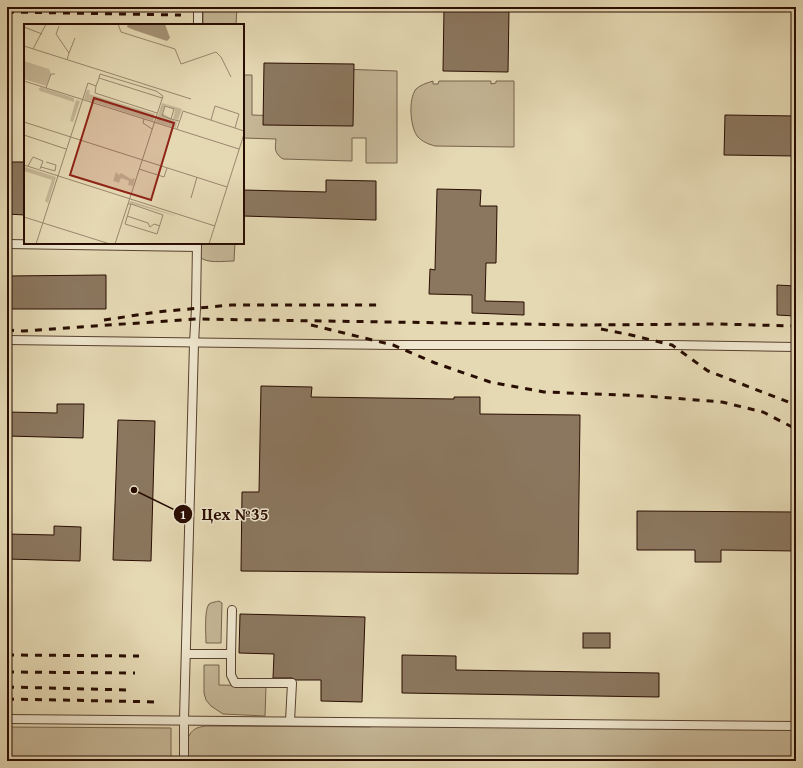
<svg xmlns="http://www.w3.org/2000/svg" width="803" height="768" viewBox="0 0 803 768" font-family="'Gentium Book Plus',serif">
<style>
.green{fill:#c5b696;stroke:#77624c}
.building{fill:#8b775f;stroke:#290d02}
.lines{fill:none;stroke-linecap:round;stroke-linejoin:round}
.service-casing{stroke:#58402e;stroke-width:10}
.service{stroke:#eee6ce;stroke-width:8}
.rail{stroke:#290d02;stroke-width:3;stroke-dasharray:7 7;stroke-linecap:butt}
.inset-road{fill:none;stroke:#9a876d;stroke-width:1}
.view{fill:#8f2418;fill-opacity:0.15;stroke:#8f2418;stroke-width:2}
.inset-edge{fill:none;stroke:#290d02;stroke-width:2}
.leader{fill:none;stroke:#290d02;stroke-width:1.5}
.callout-dot{fill:#290d02;stroke:#eee6ce;stroke-width:1.5}
.mark-label{font-size:12px;text-anchor:middle;font-weight:bold;fill:#fff}
.callout-label{font-size:17px;text-anchor:middle;font-weight:bold;fill:#290d02;stroke:#eee6ce;stroke-width:3;stroke-linejoin:round;paint-order:stroke}
</style>
<rect width="100%" height="100%" fill="#e5d9b4"/>
<filter id="stains"><feTurbulence type="fractalNoise" baseFrequency=".005" numOctaves="4"/><feColorMatrix values="0 0 0 0 .2 0 0 0 0 .09 0 0 0 0 .02 0 0 0 .5 -.17"/></filter>
<radialGradient id="worn" r=".72"><stop offset=".6" stop-color="#630" stop-opacity="0"/><stop offset="1" stop-color="#630" stop-opacity=".3"/></radialGradient>
<g class="green">
<path d="M 203,7 L 237,7 L 236,25 L 203,25 Z"/>
<path d="M 340,69 L 397,71 L 397,163 L 366,163 L 366,138 L 352,138 L 352,161 L 283,159 C 274,153 275,149 276,139 L 243,138 L 243,75 L 252,75 L 252,115 L 340,118 Z"/>
<path d="M 433,81 L 433,84 L 438,84 L 439,81 L 491,81 L 491,84 L 496,83 L 496,81 L 514,81 L 514,147 L 435,146 C 428,144 423,142 418,137 C 410,128 408,99 416,89 C 420,85 427,83 433,81 Z"/>
<path d="M 200,243 L 235,243 L 234,261 C 224,261 207,264 200,257 Z"/>
<path d="M 219,601 L 222,603 L 221,643 L 206,643 C 206,635 204,610 209,604 C 212,602 216,602 219,601 Z"/>
<path d="M 204,665 L 219,665 L 219,685 L 266,686 L 265,716 L 223,714 L 211,706 L 206,700 L 204,693 Z"/>
<path d="M 378,723 L 796,726 L 796,761 L 187,761 C 187,750 184,734 197,728 C 200,727 204,726 207,726 L 370,727 Z"/>
<path d="M 7,727 L 171,728 L 171,761 L 7,761 Z"/>
</g>
<g class="building">
<path d="M 444,8 L 509,9 L 508,72 L 443,71 Z"/>
<path d="M 264,63 L 354,64 L 353,126 L 263,125 Z"/>
<path d="M 725,115 L 796,116 L 796,156 L 724,155 Z"/>
<path d="M 7,162 L 25,162 L 25,215 L 7,214 Z"/>
<path d="M 326,180 L 376,181 L 376,220 L 243,216 L 243,190 L 326,192 Z"/>
<path d="M 437,189 L 481,190 L 480,206 L 497,206 L 496,263 L 486,263 L 485,301 L 524,302 L 524,315 L 472,313 L 472,295 L 429,294 L 430,269 L 435,270 Z"/>
<path d="M 106,275 L 106,309 L 7,309 L 7,276 Z"/>
<path d="M 777,285 L 795,286 L 795,316 L 777,315 Z"/>
<path d="M 261,386 L 312,387 L 311,397 L 454,399 L 454,397 L 480,397 L 480,414 L 580,415 L 578,574 L 241,571 L 242,492 L 259,492 Z"/>
<path d="M 57,404 L 84,404 L 83,438 L 7,436 L 7,412 L 57,413 Z"/>
<path d="M 118,420 L 155,421 L 151,561 L 113,560 Z"/>
<path d="M 637,511 L 796,512 L 796,551 L 721,550 L 721,562 L 695,562 L 695,550 L 637,550 Z"/>
<path d="M 54,526 L 81,527 L 80,561 L 7,559 L 7,534 L 54,535 Z"/>
<path d="M 240,614 L 365,617 L 362,702 L 321,701 L 321,680 L 296,680 L 292,678 L 273,678 L 274,654 L 239,653 Z"/>
<rect x="583" y="633" width="27" height="15"/>
<path d="M 402,655 L 456,656 L 456,670 L 659,673 L 659,697 L 402,693 Z"/>
</g>
<g class="lines">
<defs>
<g id="service">
<path d="M 198,25 L 198,7"/>
<path d="M 7,244 L 197,247"/>
<path d="M 7,340 L 393,345 L 672,345 L 796,347"/>
<path d="M 186,654 L 231,654 L 231,675 L 235,683 L 292,683 L 290,721"/>
<path d="M 231,654 L 232,610"/>
<path d="M 7,719 L 796,726"/>
<path d="M 184,761 L 184,720 L 194,343 L 196,308 L 197,243"/>
</g>
</defs>
<use href="#service" class="service-casing"/>
<use href="#service" class="service"/>
<g class="rail">
<path d="M 7,12 L 181,15"/>
<path d="M 104,320 L 157,312 L 231,305 L 380,305"/>
<path d="M 311,325 L 393,345 L 435,363 L 490,382 L 544,392 L 646,396 L 722,402 L 763,412 L 796,429"/>
<path d="M 601,329 L 631,335 L 672,345 L 708,371 L 796,405"/>
<path d="M 7,330 L 23,331 L 196,319 L 581,325 L 717,324 L 796,326"/>
<path d="M 7,655 L 139,656"/>
<path d="M 7,672 L 135,673"/>
<path d="M 7,687 L 130,690"/>
<path d="M 7,699 L 160,702"/>
</g>
</g>
<g transform="translate(24 24)">
<rect width="220" height="220" fill="#e5d9b4"/>
<path d="M 0,37 L 25,45 L 27,50 L 22,62 L 0,55 ZM 17,63 L 50,74 L 50,78 L 16,67 L 14,65 ZM 63,66 L 66,66 L 65,70 L 131,90 L 129,97 L 60,75 ZM 52,76 L 56,77 L 49,98 L 46,97 ZM 138,79 L 158,85 L 154,96 L 149,95 L 151,86 L 142,81 L 138,89 L 153,98 L 152,104 L 132,98 ZM 1,143 L 32,153 L 24,179 L 21,177 L 28,156 L 0,147 ZM 92,148 L 95,151 L 97,149 L 107,155 L 111,154 L 109,162 L 104,161 L 105,157 L 97,154 L 95,159 L 89,157 ZM 107,177 L 150,191 L 152,192 L 105,179 Z" fill="#c5b696"/>
<path d="M 104,0 L 141,0 L 146,14 L 143,17 L 110,6 L 103,3 Z" fill="#a59477"/>
<path class="inset-road" d="M 94,0 L 97,8 L 151,25 L 157,40 L 192,28 L 197,33 L 207,53M 35,2 L 32,10 L 45,29 L 43,36M 0,3 L 18,10M 0,22 L 167,75M 9,25 L 22,0M 45,29 L 51,14M 75,54 L 76,50 L 132,67 L 139,72 L 91,220M 0,57 L 215,125M 72,62 L 71,69 L 133,89M 22,64 L 27,50 L 31,50M 120,95 L 119,99 L 128,105M 147,95 L 150,85 L 141,82 L 138,92 L 139,92 L 147,95 L 155,97M 187,96 L 191,82 L 215,90 L 211,104M 0,98 L 203,163M 153,105 L 159,87 L 220,107M 0,111 L 42,125M 0,141 L 191,202M 4,142 L 9,133 L 19,137 L 16,145M 17,143 L 31,147 L 32,141 L 22,138M 115,145 L 140,153 L 143,144M 167,174 L 173,153M 104,180 L 107,180 L 139,191 L 133,210 L 101,200 L 107,180M 103,192 L 124,199 L 126,203 L 130,200 L 136,202M 0,193 L 86,220M 12,220 L 64,59 L 72,62 L 75,54 L 138,74M 185,220 L 220,110"/>
<path class="view" d="M 70,74 L 150,99 L 127,176 L 46,151 Z"/>
<rect width="220" height="220" class="inset-edge"/>
</g>
<path class="leader" d="M134 490L183 514"/>
<g class="callout-dot">
<circle cx="134" cy="490" r="4"/>
<circle cx="183" cy="514" r="10"/>
</g>
<g class="mark-label">
<text x="183" y="519">1</text>
</g>
<g class="callout-label">
<text x="235" y="520">Цех №35</text>
</g>
<rect width="803" height="768" fill="none" stroke="#e5d9b4" stroke-width="24"/>
<rect x="8" y="8" width="787" height="752" fill="none" stroke="#290d02" stroke-width="2"/>
<rect x="12" y="12" width="779" height="744" fill="none" stroke="#290d02"/>
<rect width="100%" height="100%" filter="url(#stains)"/>
<rect width="100%" height="100%" fill="url(#worn)"/>
</svg>
